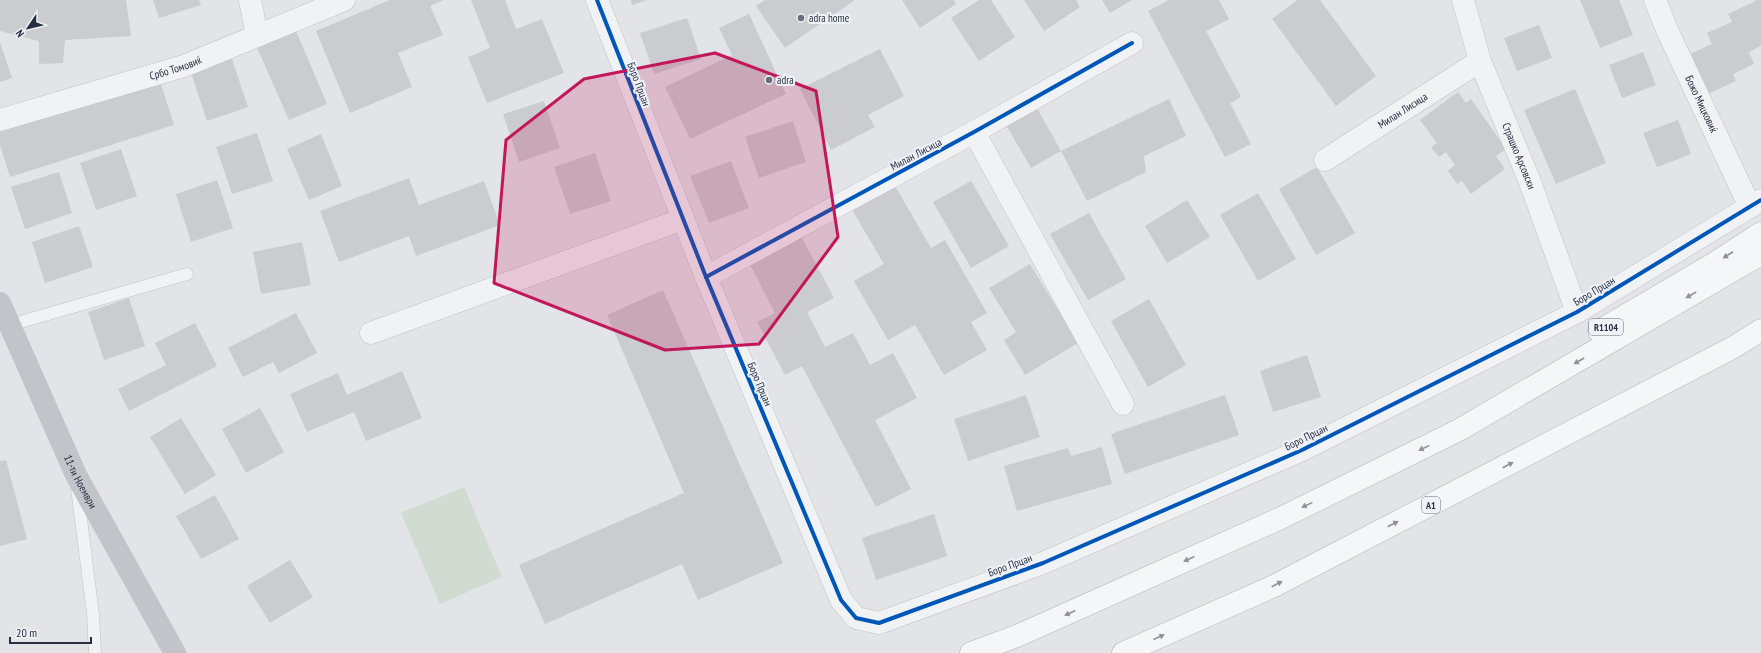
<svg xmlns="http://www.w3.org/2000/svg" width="1761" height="653" viewBox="0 0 1761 653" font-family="'PT Sans Narrow',sans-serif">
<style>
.green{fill:#d2dbd2}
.building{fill:#cacccf}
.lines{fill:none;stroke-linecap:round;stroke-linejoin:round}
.service-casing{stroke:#c0c2c5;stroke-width:13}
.minor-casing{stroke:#c0c2c5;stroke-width:23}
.motorway-casing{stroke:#b4b7bc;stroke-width:23}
.service{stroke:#f1f2f4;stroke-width:12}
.minor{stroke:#f1f2f4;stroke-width:22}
.secondary{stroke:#c2c4ca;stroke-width:22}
.motorway{stroke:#f5f6f7;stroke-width:22}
.cycleway-casing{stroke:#eff2f7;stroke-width:6}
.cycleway{stroke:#0057b8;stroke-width:4}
.oneway{fill:#8e929c}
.marked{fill:#c2185b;fill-opacity:0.2;stroke:#c2185b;stroke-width:3;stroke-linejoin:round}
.poi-dot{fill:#686e7c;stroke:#eff2f7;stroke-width:1.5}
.labels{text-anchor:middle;stroke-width:4;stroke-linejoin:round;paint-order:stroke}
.shield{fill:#eff2f7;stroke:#636a78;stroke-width:1}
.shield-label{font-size:10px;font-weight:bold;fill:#272f42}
.poi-label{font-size:11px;fill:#272f42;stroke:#eff2f7;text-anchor:start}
.street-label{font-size:11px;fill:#272f42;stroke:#eff2f7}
</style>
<rect width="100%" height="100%" fill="#e2e4e7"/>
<path class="green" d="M 464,487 L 502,577 L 440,604 L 401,513 Z"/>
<g class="building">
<path d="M 0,0 L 126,0 L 131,36 L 65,40 L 63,63 L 39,64 L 39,41 L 0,31 Z"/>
<path d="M 153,0 L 199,0 L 201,5 L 159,18 Z"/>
<path d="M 390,0 L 444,0 L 430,6 L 443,35 L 398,53 L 412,87 L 350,113 L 316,31 Z"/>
<path d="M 471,0 L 505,0 L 516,29 L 542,19 L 564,73 L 487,103 L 468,57 L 490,48 Z"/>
<path d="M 631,0 L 647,0 L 632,5 Z"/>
<path d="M 765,0 L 855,0 L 785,48 L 756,6 Z"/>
<path d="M 902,0 L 954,0 L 956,4 L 920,28 Z"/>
<path d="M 979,0 L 991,0 L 1015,37 L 979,61 L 951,18 Z"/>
<path d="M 1024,0 L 1076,0 L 1080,7 L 1044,31 Z"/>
<path d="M 1102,0 L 1132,0 L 1110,13 Z"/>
<path d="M 1169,0 L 1219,0 L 1229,19 L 1206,31 L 1241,97 L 1230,103 L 1251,144 L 1225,157 L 1148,11 Z"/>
<path d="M 1297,0 L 1320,0 L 1376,76 L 1336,106 L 1272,19 Z"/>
<path d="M 1580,0 L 1619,0 L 1633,35 L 1600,48 Z"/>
<path d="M 1755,0 L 1761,0 L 1761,46 L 1749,52 L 1754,64 L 1733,74 L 1736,81 L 1708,94 L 1690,54 L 1712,44 L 1707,33 L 1732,22 L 1728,14 L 1756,1 Z"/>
<path d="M 749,14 L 786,94 L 690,139 L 665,87 L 732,55 L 719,28 Z"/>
<path d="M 687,18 L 701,59 L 654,74 L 640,33 Z"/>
<path d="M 1539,25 L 1552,58 L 1517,71 L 1504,38 Z"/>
<path d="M 294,26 L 327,104 L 289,120 L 255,43 Z"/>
<path d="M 0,42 L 12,78 L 0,82 Z"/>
<path d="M 880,49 L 904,96 L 868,115 L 875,127 L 831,150 L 800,89 Z"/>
<path d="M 1643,52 L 1656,85 L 1622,98 L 1609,65 Z"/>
<path d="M 232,59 L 248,107 L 207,121 L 191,73 Z"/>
<path d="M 160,81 L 174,125 L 10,177 L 0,145 L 0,132 Z"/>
<path d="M 1575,89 L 1606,163 L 1556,184 L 1524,110 Z"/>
<path d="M 1458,92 L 1466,103 L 1471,99 L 1506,149 L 1496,156 L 1505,169 L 1471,194 L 1462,181 L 1457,184 L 1448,171 L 1455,165 L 1446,152 L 1439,157 L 1431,147 L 1437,143 L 1420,120 Z"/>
<path d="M 1169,99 L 1186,136 L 1144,156 L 1146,172 L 1087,201 L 1061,151 Z"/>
<path d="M 544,101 L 560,148 L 519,162 L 503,114 Z"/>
<path d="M 1036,106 L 1061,151 L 1031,168 L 1005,123 Z"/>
<path d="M 1678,120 L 1691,154 L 1657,167 L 1643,133 Z"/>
<path d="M 793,121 L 806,162 L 759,178 L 745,137 Z"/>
<path d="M 257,133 L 273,181 L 232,194 L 216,147 Z"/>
<path d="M 321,134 L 342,186 L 309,200 L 287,149 Z"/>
<path d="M 121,149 L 137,196 L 96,210 L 80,163 Z"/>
<path d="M 595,153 L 611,201 L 570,214 L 554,167 Z"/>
<path d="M 731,161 L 749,208 L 709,223 L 690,176 Z"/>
<path d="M 1317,167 L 1355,233 L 1316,255 L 1279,189 Z"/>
<path d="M 59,172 L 72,213 L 25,229 L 11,187 Z"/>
<path d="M 409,178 L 419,205 L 484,181 L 500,225 L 416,256 L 409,236 L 339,262 L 320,211 Z"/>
<path d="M 217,180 L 233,228 L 191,242 L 176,194 Z"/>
<path d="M 971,181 L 1009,246 L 971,268 L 933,202 Z"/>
<path d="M 894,184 L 931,248 L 945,240 L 987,313 L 971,322 L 987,350 L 944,375 L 915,325 L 888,340 L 854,281 L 884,264 L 851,208 Z"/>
<path d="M 1258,193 L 1296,259 L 1258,281 L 1220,215 Z"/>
<path d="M 1187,200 L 1210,237 L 1167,263 L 1145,226 Z"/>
<path d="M 1089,213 L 1126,279 L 1088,300 L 1050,234 Z"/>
<path d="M 79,226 L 93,267 L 45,283 L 32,242 Z"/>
<path d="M 799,232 L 834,298 L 807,312 L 825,347 L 853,333 L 870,365 L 893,353 L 917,398 L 875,420 L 911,489 L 876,507 L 802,366 L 785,375 L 757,322 L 775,313 L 747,259 Z"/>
<path d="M 302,242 L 311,285 L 261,294 L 253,252 Z"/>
<path d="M 1030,264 L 1078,343 L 1025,375 L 1004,340 L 1016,332 L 989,288 Z"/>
<path d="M 663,290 L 783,563 L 698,600 L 682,564 L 545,624 L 519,565 L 684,493 L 607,315 Z"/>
<path d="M 129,298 L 145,346 L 104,360 L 88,312 Z"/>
<path d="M 1149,299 L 1186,365 L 1148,387 L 1111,321 Z"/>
<path d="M 296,313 L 317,353 L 279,373 L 273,362 L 243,377 L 228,348 Z"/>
<path d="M 195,323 L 217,366 L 129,411 L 118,389 L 166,365 L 155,343 Z"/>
<path d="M 1307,355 L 1321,397 L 1273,412 L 1260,371 Z"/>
<path d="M 402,371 L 422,418 L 366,441 L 354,412 L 307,432 L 290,394 L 338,373 L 347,395 Z"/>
<path d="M 1026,395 L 1040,437 L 968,461 L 954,419 Z"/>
<path d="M 1225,395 L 1239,435 L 1125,474 L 1111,434 Z"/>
<path d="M 260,408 L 284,452 L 246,473 L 222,429 Z"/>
<path d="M 181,418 L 216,475 L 185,494 L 150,437 Z"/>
<path d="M 1102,447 L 1112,484 L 1017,511 L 1004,466 L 1068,448 L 1071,456 Z"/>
<path d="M 6,460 L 27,539 L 0,546 L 0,461 Z"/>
<path d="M 215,495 L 239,539 L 201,559 L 176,516 Z"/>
<path d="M 934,514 L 947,556 L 876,580 L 862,538 Z"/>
<path d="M 290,560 L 313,597 L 270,623 L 247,586 Z"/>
</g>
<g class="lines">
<defs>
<g id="service">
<path d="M 10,325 L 187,274"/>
<path d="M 77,488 L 93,614 L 95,653"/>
</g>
<g id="minor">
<path d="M 250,0 L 257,36"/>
<path d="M 597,0 L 706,277 L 841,600 L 856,618 L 879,623 L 1043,563 L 1302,450 L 1577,312 L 1761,200"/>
<path id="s1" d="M 1463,0 L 1480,61 L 1530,182 L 1577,312"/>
<path id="s2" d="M 1655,0 L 1667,30 L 1750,207"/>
<path id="s3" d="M 0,120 L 184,66 L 344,0"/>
<path d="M 974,132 L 1123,404"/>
<path id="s4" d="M 1325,160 L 1480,61"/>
<path d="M 706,277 L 974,132 L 1132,43"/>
<path d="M 371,333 L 683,219"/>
</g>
<g id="motorway">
<path d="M 1599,331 L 1715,263 L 1761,233"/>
<path d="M 971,653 L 1017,636 L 1281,518 L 1459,430 L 1761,254"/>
<path d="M 1123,653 L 1274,586 L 1734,347 L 1761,330"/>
</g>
</defs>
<use href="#service" class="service-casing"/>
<use href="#minor" class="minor-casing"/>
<use href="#motorway" class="motorway-casing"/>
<use href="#service" class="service"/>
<use href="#minor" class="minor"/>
<path class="secondary" id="s5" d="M 0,303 L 76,475 L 175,653"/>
<use href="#motorway" class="motorway"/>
<defs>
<g id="cycleway">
<path d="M 597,0 L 706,277 L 841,600 L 856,618 L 879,623 L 1043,563 L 1302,450 L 1577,312 L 1761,200"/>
<path d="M 706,277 L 974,132 L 1132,43"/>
</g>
</defs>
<use href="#cycleway" class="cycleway-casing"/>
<use href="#cycleway" class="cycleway"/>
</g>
<defs><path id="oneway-solid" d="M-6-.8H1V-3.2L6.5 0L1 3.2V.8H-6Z"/></defs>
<g class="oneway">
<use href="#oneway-solid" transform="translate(1728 255) rotate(147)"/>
<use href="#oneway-solid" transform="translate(1691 295) rotate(150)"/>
<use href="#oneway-solid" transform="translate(1579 361) rotate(150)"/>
<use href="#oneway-solid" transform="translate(1424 448) rotate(154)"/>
<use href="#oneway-solid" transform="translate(1508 465) rotate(-28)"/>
<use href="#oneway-solid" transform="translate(1307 505) rotate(154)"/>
<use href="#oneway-solid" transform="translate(1393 524) rotate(-27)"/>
<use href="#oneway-solid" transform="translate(1189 559) rotate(156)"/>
<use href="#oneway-solid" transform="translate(1277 584) rotate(-27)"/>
<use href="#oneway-solid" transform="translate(1070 613) rotate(156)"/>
<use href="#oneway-solid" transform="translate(1159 637) rotate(-24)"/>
</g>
<path class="marked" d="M 715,53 L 816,91 L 838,237 L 759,344 L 665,350 L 494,283 L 506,140 L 584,79 Z"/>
<g class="poi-dot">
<circle cx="801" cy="18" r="4"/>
<circle cx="769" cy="80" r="4"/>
</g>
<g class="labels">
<g class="shield">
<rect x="1589" y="319" width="34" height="16" rx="3"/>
<rect x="1422" y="497" width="18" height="16" rx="3"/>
</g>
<g class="shield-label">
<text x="1606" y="331">R1104</text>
<text x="1431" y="509">A1</text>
</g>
<g class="poi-label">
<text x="809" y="22">adra home</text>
<text x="777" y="84">adra</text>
</g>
<g class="street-label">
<text dy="4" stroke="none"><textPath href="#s3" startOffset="183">Србо Томовиќ</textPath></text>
<text transform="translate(639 84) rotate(69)" y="4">Боро Прцан</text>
<text dy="4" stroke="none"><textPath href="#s2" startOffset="114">Божо Мицковиќ</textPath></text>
<text dy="4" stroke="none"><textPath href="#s4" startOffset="92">Милан Лисица</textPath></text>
<text transform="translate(916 154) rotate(-28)" y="4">Милан Лисица</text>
<text dy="4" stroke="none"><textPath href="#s1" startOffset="166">Страшко Арсовски</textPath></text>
<text transform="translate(1594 291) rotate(-31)" y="4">Боро Прцан</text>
<text transform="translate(760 384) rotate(67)" y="4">Боро Прцан</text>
<text transform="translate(1306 437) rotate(-26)" y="4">Боро Прцан</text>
<text dy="4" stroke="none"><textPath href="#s5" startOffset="196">11-ти Ноември</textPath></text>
<text transform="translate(1010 565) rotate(-20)" y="4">Боро Прцан</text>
</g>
</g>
<g transform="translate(28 28) rotate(235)" stroke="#eff2f7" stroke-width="3" paint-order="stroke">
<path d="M0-3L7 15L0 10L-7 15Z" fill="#272f42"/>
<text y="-6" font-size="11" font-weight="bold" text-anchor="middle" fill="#272f42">N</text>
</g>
<path d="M10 637v6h81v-6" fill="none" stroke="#272f42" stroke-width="2"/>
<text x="16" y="637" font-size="12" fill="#272f42" stroke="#eff2f7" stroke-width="3" paint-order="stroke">20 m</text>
</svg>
